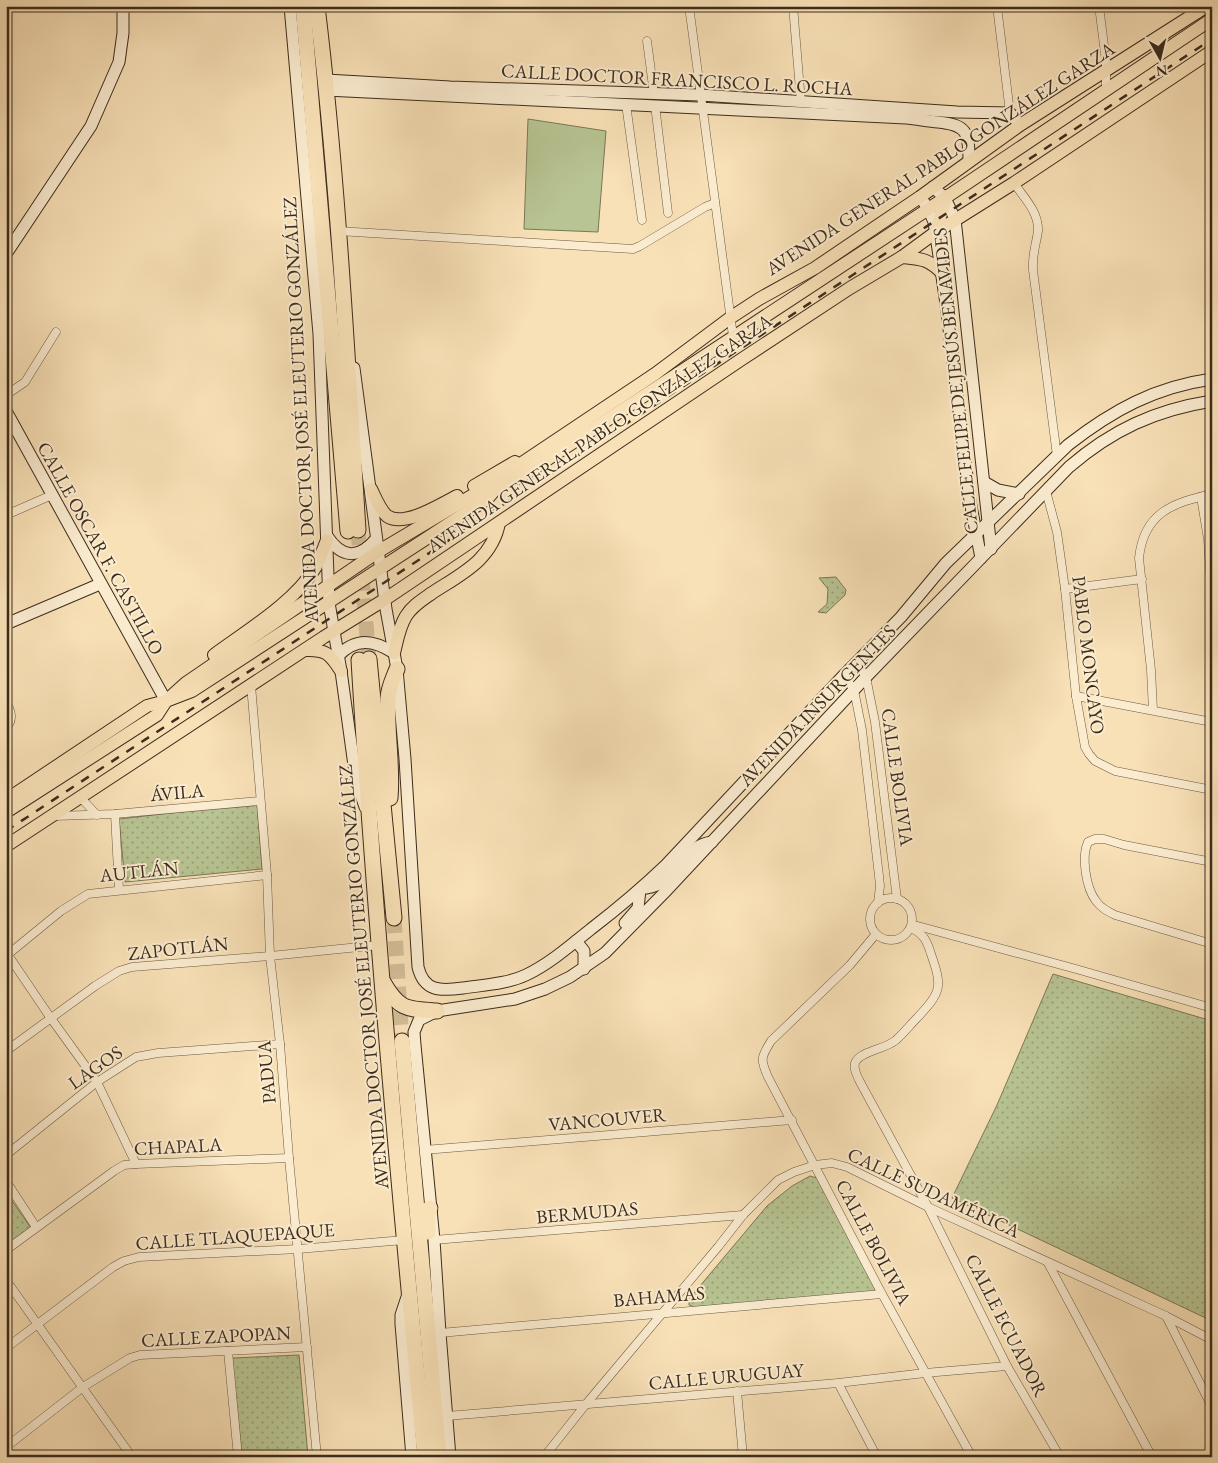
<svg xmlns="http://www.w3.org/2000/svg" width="1218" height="1463" viewBox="0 0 1218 1463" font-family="'EB Garamond',serif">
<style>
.grass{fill:url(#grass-dots);stroke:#7a7858}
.pitch{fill:#b8c493;stroke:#7a7858}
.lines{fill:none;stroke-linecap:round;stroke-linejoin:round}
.highway-tunnel{stroke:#d3bd98;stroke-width:15;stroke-dasharray:15 8;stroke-linecap:butt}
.street-casing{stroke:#6b5944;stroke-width:9}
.secondary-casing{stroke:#3c2c1d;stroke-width:13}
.primary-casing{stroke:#3c2c1d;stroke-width:14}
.highway-casing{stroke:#3c2c1d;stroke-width:17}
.street{stroke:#fbecd0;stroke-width:8}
.secondary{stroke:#fbecd0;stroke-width:11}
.primary{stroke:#f9e1b7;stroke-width:12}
.highway{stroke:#f9e1b7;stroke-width:15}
.rail{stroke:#3c2c1d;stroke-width:2.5;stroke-dasharray:9 9;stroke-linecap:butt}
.labels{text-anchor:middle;stroke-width:4;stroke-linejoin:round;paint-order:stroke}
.street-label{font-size:19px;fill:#3c2c1d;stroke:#fbecd0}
</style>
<defs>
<pattern id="grass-dots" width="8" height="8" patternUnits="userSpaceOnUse" patternTransform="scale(1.25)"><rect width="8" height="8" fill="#b8c493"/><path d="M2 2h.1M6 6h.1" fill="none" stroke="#979f77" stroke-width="1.8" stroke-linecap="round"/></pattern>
</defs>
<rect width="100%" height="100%" fill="#f9e1b7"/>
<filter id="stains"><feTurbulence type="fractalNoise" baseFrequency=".004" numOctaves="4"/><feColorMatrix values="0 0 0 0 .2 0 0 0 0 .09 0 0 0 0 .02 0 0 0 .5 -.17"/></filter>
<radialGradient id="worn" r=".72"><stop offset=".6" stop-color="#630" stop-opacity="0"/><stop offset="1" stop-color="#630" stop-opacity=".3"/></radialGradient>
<g class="grass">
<path d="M 836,577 L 846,590 L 845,595 L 826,613 L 818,612 L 827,604 L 828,589 L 819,578 Z"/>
<path d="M 257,803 L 262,869 L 125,882 L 119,819 Z"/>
<path d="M 1053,974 L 1212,1021 L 1212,1321 L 952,1198 L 997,1105 Z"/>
<path d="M 810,1176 L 817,1178 L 875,1285 L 875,1290 L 871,1292 L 694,1307 L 689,1305 L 689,1299 L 767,1206 L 792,1186 Z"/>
<path d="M 6,1192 L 31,1228 L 6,1246 Z"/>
<path d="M 299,1355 L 308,1457 L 242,1457 L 232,1360 L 233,1358 Z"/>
</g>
<path class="pitch" d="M 528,119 L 606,131 L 598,232 L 524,229 Z"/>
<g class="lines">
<g class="highway-tunnel">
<path d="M 358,530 L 369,659"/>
<path d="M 394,918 L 402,1041"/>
</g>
<defs>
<g id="street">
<path d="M 689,6 L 733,336"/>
<path d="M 793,6 L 801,102"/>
<path d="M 997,6 L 1010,113"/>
<path d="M 1099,6 L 1106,61 L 1106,89"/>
<path d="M 647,41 L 654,94"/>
<path d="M 626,104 L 642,220"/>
<path d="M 655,105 L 668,213"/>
<path d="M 1014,183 C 1024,198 1039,212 1038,231 C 1036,245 1032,254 1033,270 L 1057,456"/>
<path d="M 338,231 L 633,249 L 640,246 L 705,207 L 715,203"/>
<path d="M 6,395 L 25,382 L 56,332"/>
<path d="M 1046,491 L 1057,532 L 1065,589 L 1076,696 L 1085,747 L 1089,754 L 1095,761 L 1115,771 L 1212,790"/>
<path d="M 1201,497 L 1208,539 L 1212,601"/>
<path d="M 6,515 L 52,495"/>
<path d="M 1065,589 L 1142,579"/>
<path d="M 857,663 L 866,677 L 875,722 L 897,899"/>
<path d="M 844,675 L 854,690 L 862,730 L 879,876 L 880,886 L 878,903"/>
<path d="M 251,685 L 267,875 L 270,956 L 280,1044 L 289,1158 L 317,1457"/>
<path d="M 1076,696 L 1212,722"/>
<path d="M 6,700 C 10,710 15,719 6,728"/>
<path d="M 1153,710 L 1151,670 L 1139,558 C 1144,512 1173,503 1212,494"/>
<path d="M 80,797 L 97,815"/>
<path d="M 115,814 L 119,890"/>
<path d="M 55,816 L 115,814 L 260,801"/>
<path d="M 1212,862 L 1124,845 L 1104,839 L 1095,839 L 1088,842 C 1081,857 1086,888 1096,901 C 1101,908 1107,911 1115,915 L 1212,944"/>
<circle cx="891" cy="919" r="21"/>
<path d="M 914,925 L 1076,969 L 1212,1008"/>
<path d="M 911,928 C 924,934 927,941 931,954 C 943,988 941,992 917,1018 C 910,1025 903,1034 896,1040 C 886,1049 862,1051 856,1061 C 852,1067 857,1075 859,1080 L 928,1207 L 1007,1366 L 1060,1457"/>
<path d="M 876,934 L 850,965 L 771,1041 C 761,1057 760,1059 768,1077 L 882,1294 L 972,1457"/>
<path d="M 6,952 L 50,1017 L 97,1082 L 136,1164"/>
<path d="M 6,956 L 61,911 L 88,894 L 267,875"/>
<path d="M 6,1051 L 95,986 L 119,971 L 132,967 L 270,956 L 379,945"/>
<path d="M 424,1150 L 792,1120"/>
<path d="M 6,1155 L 97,1082 L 136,1057 L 158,1053 L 280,1044"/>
<path d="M 6,1181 L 36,1227"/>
<path d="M 434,1240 L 743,1215"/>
<path d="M 6,1250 L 114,1171 L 124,1165 L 136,1164 L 289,1158"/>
<path d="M 1048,1263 L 1152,1457"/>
<path d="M 6,1280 L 132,1457"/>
<path d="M 1166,1316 L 1212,1407"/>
<path d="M 440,1333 L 882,1294"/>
<path d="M 6,1348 L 113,1267 L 124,1261 L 139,1257 L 298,1249 L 404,1240"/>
<path d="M 228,1351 L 238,1457"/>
<path d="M 838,1383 L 877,1457"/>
<path d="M 737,1391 L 743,1457"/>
<path d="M 447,1416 L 838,1383 L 925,1373 L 1007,1366"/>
<path d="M 6,1447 L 83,1387 L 130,1358 L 140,1355 L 307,1347"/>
<path d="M 544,1457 L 586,1404 L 718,1247 L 743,1215 L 778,1180 L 794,1172 L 815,1165 L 832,1163 L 847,1167 L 928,1207 L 1166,1316 L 1212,1340"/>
</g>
<g id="secondary">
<path d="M 290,6 L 319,334 L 329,603 L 341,671 L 356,780 L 365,807"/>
<path d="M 326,80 L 450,87 L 700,95 L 957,112 L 1010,113 L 1020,125"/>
<path d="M 326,90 L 906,118 C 917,119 927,121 938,122 C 967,125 969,132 969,161"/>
<path d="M 933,187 L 945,198 L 955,219 L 991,549"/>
<path d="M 920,197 L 928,208 L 934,222 L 946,304 L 970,501 L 981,558"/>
<path d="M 6,254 L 91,126 L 119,62 L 123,33 L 123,6"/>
<path d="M 354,368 L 386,609 L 397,669 L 405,759 L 418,967 C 424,992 441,991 463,988 C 483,985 507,984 526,975 C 549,964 570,946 591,929 C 617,909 642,888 666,865 L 844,675 L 901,617 L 946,563 L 1068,445 C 1113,410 1155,387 1212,379"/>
<path d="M 6,411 L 166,701"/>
<path d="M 984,482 L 998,490 L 1019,494"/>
<path d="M 327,536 C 342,559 359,559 376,539"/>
<path d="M 6,624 L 100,584"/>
<path d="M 338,656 C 356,637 374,640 394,653"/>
<path d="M 646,888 C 652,887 660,884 664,881 C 682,867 688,845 712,842"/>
<path d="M 625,923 L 638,908 L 640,890"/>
<path d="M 576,941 L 584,951 L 584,969"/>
<path d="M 408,1294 L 401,1315 L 401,1324 L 412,1457"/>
<path d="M 450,1457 L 440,1333 L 434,1240 L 415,1045 L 414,1032 L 419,1020 L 437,1011 L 515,999 L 545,989 L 570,977 L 605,953 L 664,893 L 866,677 L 1069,467 C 1112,430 1155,410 1212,401"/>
</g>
<g id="primary">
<path d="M 936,232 L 946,196"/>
<path d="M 902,257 C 922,259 929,259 943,274"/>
<path d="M 474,486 L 515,462"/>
<path d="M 371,489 C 375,497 380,510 387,516 C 404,528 441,504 457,496"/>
<path d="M 305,650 C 326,649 330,654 341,671"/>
<path d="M 394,653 C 397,641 399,627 406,616 C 412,606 422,600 432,593 C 461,574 492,560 499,523"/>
<path d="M 214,655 C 245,632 295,602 315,568 C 320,559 323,550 327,540"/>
<path d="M 6,800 L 147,706 L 166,701 L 192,691 L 487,499 L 513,469 L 655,374 L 730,318 L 759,299 L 815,268 L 920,197 L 1020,125 L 1207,6"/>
<path d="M 6,812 L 157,715 L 166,701 L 186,683 L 379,551 L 485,488 L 519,478 L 945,198 L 1212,19"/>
<path d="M 6,846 L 324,637 L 384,600 L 742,359 L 850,288 L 902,257 L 936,232 L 1014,183 L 1212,51"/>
</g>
<g id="highway">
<path d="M 303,6 L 348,531"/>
<path d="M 317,6 C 338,180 347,355 358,530"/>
<path d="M 369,659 L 394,918"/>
<path d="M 359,660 C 375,926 399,1191 425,1457"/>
<path d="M 390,798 C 393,764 386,732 388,699 C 388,689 393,679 397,669"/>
<path d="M 383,982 C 399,1010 406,1009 437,1011"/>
<path d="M 402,1041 L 439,1457"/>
<path d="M 428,1232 L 428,1214 L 430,1208"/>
</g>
</defs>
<use href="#street" class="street-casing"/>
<use href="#secondary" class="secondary-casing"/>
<use href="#primary" class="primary-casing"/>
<use href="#highway" class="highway-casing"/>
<use href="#street" class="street"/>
<use href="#secondary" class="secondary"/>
<use href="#primary" class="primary"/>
<use href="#highway" class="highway"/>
<path class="rail" d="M 6,831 L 1212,39"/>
</g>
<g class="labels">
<g class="street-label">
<text transform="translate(677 79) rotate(3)" y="7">CALLE DOCTOR FRANCISCO L. ROCHA</text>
<text transform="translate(940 158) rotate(-33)" y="7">AVENIDA GENERAL PABLO GONZÁLEZ GARZA</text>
<text transform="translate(955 381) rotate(-96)" y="7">CALLE FELIPE DE JESÚS BENAVIDES</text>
<text transform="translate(300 410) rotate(-93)" y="7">AVENIDA DOCTOR JOSÉ ELEUTERIO GONZÁLEZ</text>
<text transform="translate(599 433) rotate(-34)" y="7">AVENIDA GENERAL PABLO GONZÁLEZ GARZA</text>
<text transform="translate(101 548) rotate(61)" y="7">CALLE OSCAR F. CASTILLO</text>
<text transform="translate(1089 655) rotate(83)" y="7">PABLO MONCAYO</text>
<text transform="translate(817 705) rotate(-46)" y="7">AVENIDA INSURGENTES</text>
<text transform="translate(898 777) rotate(82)" y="7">CALLE BOLIVIA</text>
<text transform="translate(177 792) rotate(-5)" y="7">ÁVILA</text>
<text transform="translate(139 871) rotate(-6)" y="7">AUTLÁN</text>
<text transform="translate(178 948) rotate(-6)" y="7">ZAPOTLÁN</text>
<text transform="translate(363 977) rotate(-95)" y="7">AVENIDA DOCTOR JOSÉ ELEUTERIO GONZÁLEZ</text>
<text transform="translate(95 1067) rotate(-35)" y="7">LAGOS</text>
<text transform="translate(266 1072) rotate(-95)" y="7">PADUA</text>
<text transform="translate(607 1119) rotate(-5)" y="7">VANCOUVER</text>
<text transform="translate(178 1146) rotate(-3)" y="7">CHAPALA</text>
<text transform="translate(934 1192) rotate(25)" y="7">CALLE SUDAMÉRICA</text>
<text transform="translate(587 1212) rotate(-5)" y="7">BERMUDAS</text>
<text transform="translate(235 1236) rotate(-4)" y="7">CALLE TLAQUEPAQUE</text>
<text transform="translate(874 1242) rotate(62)" y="7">CALLE BOLIVIA</text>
<text transform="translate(659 1296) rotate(-5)" y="7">BAHAMAS</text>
<text transform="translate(1007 1325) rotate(63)" y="7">CALLE ECUADOR</text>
<text transform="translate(216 1336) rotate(-3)" y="7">CALLE ZAPOPAN</text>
<text transform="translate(726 1376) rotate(-5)" y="7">CALLE URUGUAY</text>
</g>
</g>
<rect width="1218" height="1463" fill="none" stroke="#f9e1b7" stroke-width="25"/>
<rect x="8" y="8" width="1203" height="1448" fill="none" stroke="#3c2c1d" stroke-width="2.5"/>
<rect x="12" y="12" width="1193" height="1438" fill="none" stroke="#3c2c1d"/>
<g transform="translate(1160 58) rotate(172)" stroke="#fbecd0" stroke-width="4" paint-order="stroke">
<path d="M0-4L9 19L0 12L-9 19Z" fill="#3c2c1d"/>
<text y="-8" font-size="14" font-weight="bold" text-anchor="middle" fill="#3c2c1d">N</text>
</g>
<rect width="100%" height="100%" filter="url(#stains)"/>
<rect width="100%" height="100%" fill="url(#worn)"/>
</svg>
